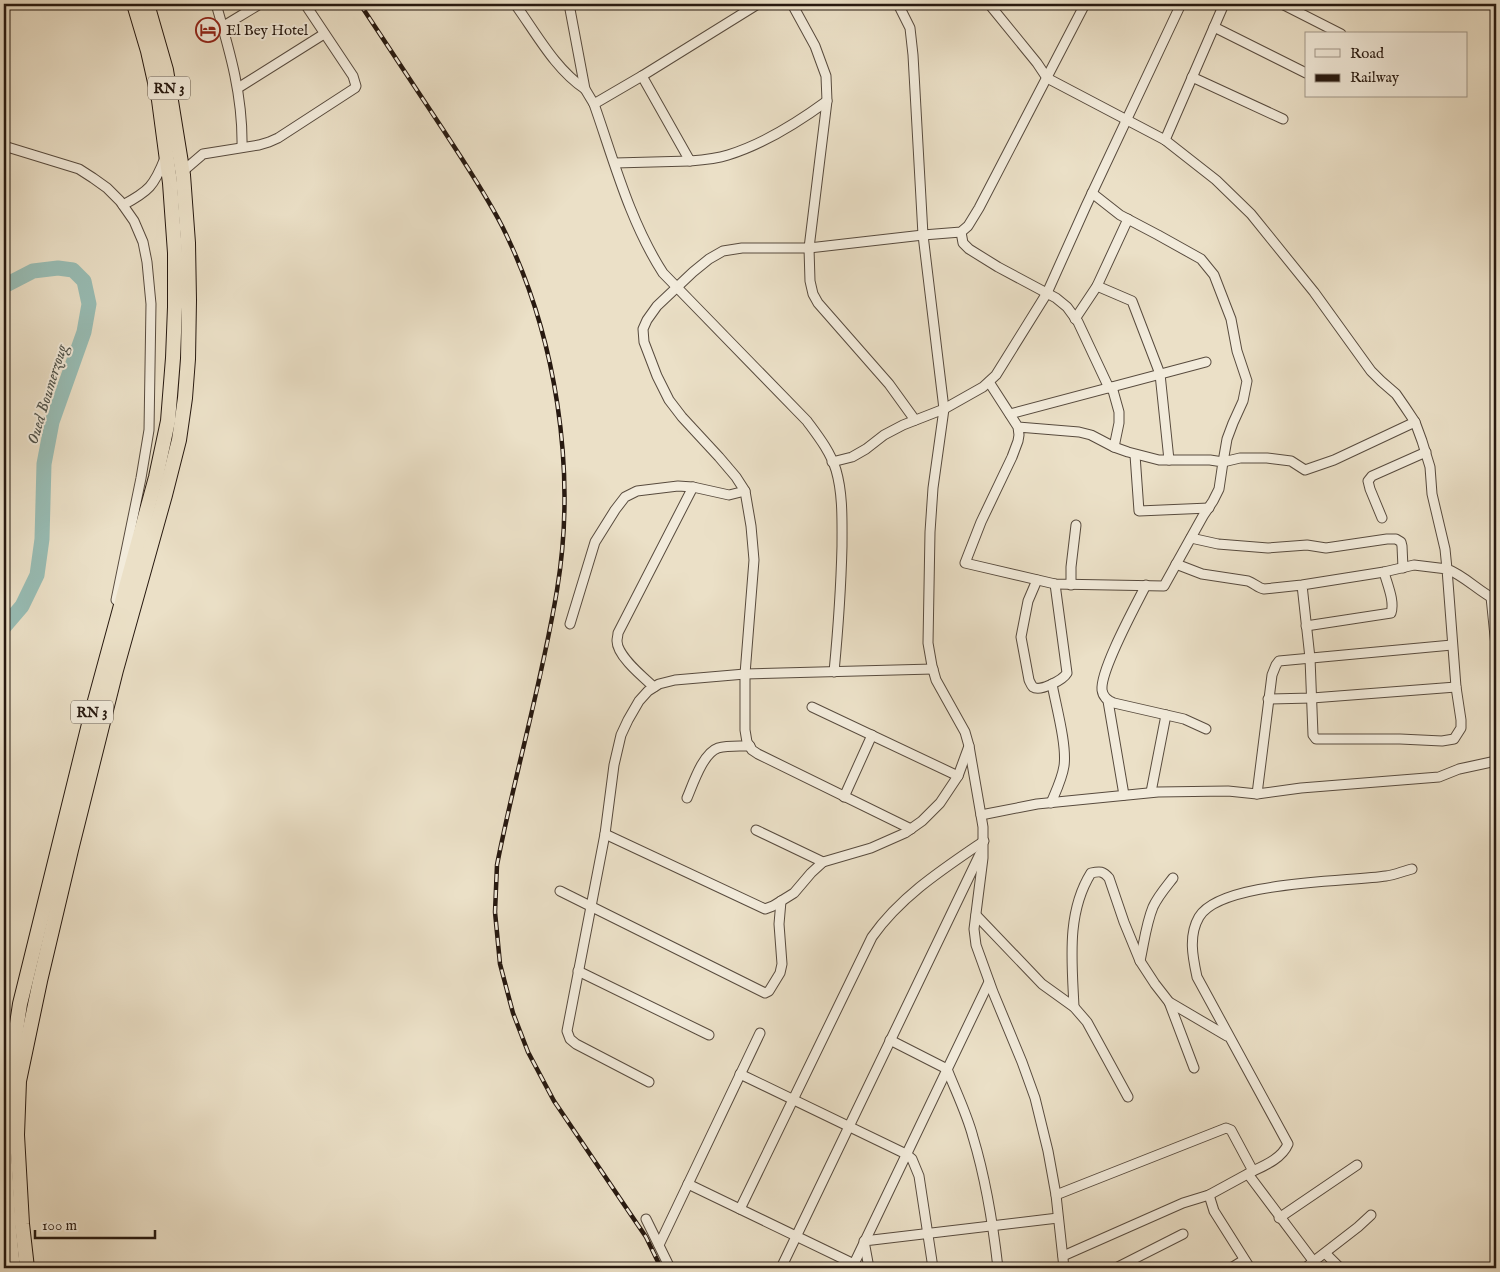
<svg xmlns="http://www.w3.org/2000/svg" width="1500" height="1272" viewBox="0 0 1500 1272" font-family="'IM FELL English',serif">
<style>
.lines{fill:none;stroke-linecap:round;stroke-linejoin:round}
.river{stroke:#98bdb5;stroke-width:15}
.minor-casing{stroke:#584b3e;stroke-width:11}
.highway-casing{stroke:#271910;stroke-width:16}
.minor{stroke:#f2ebdb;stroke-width:9}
.highway{stroke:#ebe0c7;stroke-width:14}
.rail-casing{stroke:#271910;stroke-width:4.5}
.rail{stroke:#f2ebdb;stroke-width:2.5;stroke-dasharray:8;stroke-linecap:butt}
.labels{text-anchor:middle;stroke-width:4;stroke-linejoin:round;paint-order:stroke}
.shield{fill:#f2ebdb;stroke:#64584d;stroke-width:1}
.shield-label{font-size:14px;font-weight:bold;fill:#271910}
.poi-label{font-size:15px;fill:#271910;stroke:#f2ebdb;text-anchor:start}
.water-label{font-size:16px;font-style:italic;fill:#4f524a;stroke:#f2ebdb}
</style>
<rect width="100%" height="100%" fill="#ebe0c7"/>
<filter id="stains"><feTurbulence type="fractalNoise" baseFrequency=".004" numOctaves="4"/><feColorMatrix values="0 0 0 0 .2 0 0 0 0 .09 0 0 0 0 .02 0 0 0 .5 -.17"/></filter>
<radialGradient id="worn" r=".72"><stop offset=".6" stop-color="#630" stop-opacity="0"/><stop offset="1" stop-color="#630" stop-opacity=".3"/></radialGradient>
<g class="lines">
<path class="river" d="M 4,286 L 33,271 L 58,268 L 73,270 L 84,281 L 89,304 L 84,332 L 52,422 L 44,464 L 42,539 L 37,575 L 22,606 L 4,627"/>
<defs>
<g id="minor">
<path d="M 216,4 C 230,52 243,96 242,147"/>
<path d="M 515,4 C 536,33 555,69 585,89"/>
<path d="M 569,4 L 585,89 L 594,104 L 642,76 L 758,4"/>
<path d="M 792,4 L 815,46 L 826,76 L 827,101 L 809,248 L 810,281 L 813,294 L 818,303 L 889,384 L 915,420"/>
<path d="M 898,4 L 910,28 L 913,55 L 923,235 L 944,409 L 933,488 L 930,532 L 928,643 L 932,666 L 936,680 L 965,732 L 969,746 L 983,827 L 983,858 L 974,929 L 976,945 L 993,992 L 1022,1062 L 1035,1098 L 1048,1151 L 1056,1195 L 1064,1268"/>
<path d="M 989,4 L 1037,63 L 1047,78 L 1165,140 L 1216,180 L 1251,214 L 1314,292 L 1371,371 L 1381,381 L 1396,394 L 1405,407 L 1415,422 L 1422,441 L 1430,467 L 1432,494 L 1445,549 L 1447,569 C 1465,576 1478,591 1496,600"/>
<path d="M 1282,4 L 1341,34"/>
<path d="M 222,27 L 260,4"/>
<path d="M 1214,27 L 1306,73"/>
<path d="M 642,76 L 690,161 C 703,160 716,159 728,155 C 764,144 797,123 827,101"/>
<path d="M 1192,77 L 1283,119"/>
<path d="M 238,88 L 324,34"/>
<path d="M 594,104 C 614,161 630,222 663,273 L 807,421 C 818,436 830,451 836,470 C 843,494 842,521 842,546 C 841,588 838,630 834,672"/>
<path d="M 1165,140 L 1224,4"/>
<path d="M 4,146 L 79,169 L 93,178 L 107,188 L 120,201 L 134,221 L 143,242 L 147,262 L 151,304 L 149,430 L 141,478 L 116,600"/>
<path d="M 615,163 L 690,161"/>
<path d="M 182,172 L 203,154 L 259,145 L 269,142 L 278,138 L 355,88 L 356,86 L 353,76 L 305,4"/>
<path d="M 1092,193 L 1120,215 L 1158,235 L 1201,259 L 1214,275 L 1231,319 L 1237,351 L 1247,381 L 1243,401 L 1233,423 L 1227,439 L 1223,462 L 1240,458 L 1267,458 L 1291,461 L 1305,470 L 1334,460 L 1415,422"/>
<path d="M 123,205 C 149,191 154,186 165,158"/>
<path d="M 961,232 L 963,243 L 969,249 L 998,267 L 1056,298 L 1067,307 L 1078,322 L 1109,388"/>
<path d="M 1097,286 L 1132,301 L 1160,374 L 1169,460"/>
<path d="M 1075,319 L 1097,286 L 1128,219"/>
<path d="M 989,382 L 1018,427 L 1019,435 L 1018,441 L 1012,457 L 981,522 L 965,563 L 1055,584 L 1164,586 L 1203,516 L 1213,501 L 1219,489 L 1223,462 L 1210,460 L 1159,460 L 1128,452 L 1114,447 L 1091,435 L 1079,432 L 1018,427"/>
<path d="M 1112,387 L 1119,412 L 1119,423 L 1114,447"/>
<path d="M 1010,414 L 1206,362"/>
<path d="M 1135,455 L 1139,511 L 1209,508"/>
<path d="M 832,462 L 852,457 L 866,449 L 884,435 L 903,425 L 944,409 L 983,387 L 996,375 L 1047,293 L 1086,206 L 1181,4"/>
<path d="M 1382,518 L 1370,489 L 1368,481 L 1372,476 L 1426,452"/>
<path d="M 1191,538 L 1218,544 L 1268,548 L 1307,545 L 1326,548 L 1387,539 L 1396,539 L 1401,542 L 1402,546 L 1403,568"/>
<path d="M 1176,564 L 1202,574 L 1248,581 C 1254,583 1258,588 1264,589 L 1302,585 L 1384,572 L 1414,565 L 1447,569 L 1456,687 L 1461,720 L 1461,728 L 1454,739 L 1442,741 L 1400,739 L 1316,739 L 1313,735 L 1310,658 L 1302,585"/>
<path d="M 1037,580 L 1028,601 L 1021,637 L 1029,680 C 1030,682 1031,685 1033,687 C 1040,692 1063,680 1067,673 L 1055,584"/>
<path d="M 1071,585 L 1071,567 L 1076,525"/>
<path d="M 1146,585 C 1136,605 1100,670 1102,690 C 1103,697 1108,701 1114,703 L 1184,719 L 1206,729"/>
<path d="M 1491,597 L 1496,646"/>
<path d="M 570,624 L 595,542 L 615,510 L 625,497 L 637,491 L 678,486 L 693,487 L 729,495 L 745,491"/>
<path d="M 1306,626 L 1391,613 C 1395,601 1387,584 1384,572"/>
<path d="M 654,687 C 643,677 617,656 617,641 C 617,638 618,636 618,633 L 693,487"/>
<path d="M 1268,699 L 1312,698 L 1456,687"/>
<path d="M 1108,701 L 1124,795"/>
<path d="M 812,707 L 958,776"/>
<path d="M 1151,792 L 1166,715"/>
<path d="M 1257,794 L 1272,675 L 1276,665 L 1279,661 L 1452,645"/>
<path d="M 844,797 L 872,735"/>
<path d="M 687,798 C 693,784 703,753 718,748 C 728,745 740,746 750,746"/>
<path d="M 1051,803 C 1056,791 1062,779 1064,766 C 1067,745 1056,706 1052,684"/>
<path d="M 981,815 L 1037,804 L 1158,792 L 1228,791 L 1257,794 L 1301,788 L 1439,777 L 1459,769 L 1496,761"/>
<path d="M 911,829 L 758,754 L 752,750 L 747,742 L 745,730 L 745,674 L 754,560 L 751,526 L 745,491 L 736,477 L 719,457 L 682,417 L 669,400 L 657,376 L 644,342 L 643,329 L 647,320 L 657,306 L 693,272 L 709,259 L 723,251 L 742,248 L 809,248 L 923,235 L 961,232 L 968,226 L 979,208 L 1085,4"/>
<path d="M 756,830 L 823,862"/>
<path d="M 605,834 L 765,909 L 773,906 L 794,893 L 811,873 L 823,862 L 871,848 L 905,833 L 922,821 L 940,803 L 958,776 L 969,746"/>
<path d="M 560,891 L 765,993 L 769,991 L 780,973 L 782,964 L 779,924 L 781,901"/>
<path d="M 976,915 L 1042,984 L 1074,1007 L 1087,1022 L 1128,1097"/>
<path d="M 1140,961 C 1144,943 1146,924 1153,907 C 1158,896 1166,887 1173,878"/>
<path d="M 578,971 L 709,1035"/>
<path d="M 1169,1002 L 1194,1068"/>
<path d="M 1074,1007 C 1072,962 1066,913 1091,873 C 1100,871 1103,871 1109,878 L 1124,922 L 1140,961 L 1155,984 L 1169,1002 L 1227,1036"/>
<path d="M 890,1040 L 947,1069 C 956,1092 967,1114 973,1137 C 986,1180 993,1224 998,1268"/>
<path d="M 740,1074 L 906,1154 L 912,1159 L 919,1176 L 933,1268"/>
<path d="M 649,1082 L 576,1044 L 570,1039 L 567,1031 L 605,834 L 614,765 L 621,735 L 628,720 L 639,701 L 648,691 L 659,684 L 675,680 L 745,674 L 933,669"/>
<path d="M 1253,1171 C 1266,1165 1282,1158 1288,1144 L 1197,977 C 1193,958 1188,936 1199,917 C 1220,881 1346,882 1386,876 C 1395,875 1403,871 1412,869"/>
<path d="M 1248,1174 L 1314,1262"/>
<path d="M 688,1184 L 854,1264"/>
<path d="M 1056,1195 L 1226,1128 L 1231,1130 L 1253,1171 L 1209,1195 L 1183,1203 L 1063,1256"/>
<path d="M 1209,1195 L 1214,1211 L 1250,1268"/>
<path d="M 740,1209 L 872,937 C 901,896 943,869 984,841"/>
<path d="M 1279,1218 L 1357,1165"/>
<path d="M 646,1219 L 670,1268"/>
<path d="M 659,1245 L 760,1033"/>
<path d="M 1326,1254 L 1340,1268"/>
<path d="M 781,1268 L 980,854"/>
<path d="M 852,1268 L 989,982"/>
<path d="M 869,1268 L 864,1241 L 1058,1218"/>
<path d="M 1116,1268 L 1183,1234"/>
<path d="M 1231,1268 L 1244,1260"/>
<path d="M 1305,1268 L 1358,1227 L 1371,1215"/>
</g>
<g id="highway">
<path d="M 13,1268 L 9,1230 L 4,1149 L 7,1090 L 20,1004 L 93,708 L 156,477 L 168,421 L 173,358 L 175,307 L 175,253 L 170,183 L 159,100 L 148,51 L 134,4"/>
<path d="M 27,1268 L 22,1224 L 17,1135 L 19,1081 L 40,981 L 71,850 L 116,670 L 165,495 L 179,440 L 185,398 L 188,359 L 189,300 L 188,243 L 183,175 L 166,70 L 147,4"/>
</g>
</defs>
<use href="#minor" class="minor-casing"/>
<use href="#highway" class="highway-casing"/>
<use href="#minor" class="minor"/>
<use href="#highway" class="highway"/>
<defs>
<path id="rail" d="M 360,4 C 388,46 416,89 444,131 C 464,162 485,193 502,226 C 556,334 577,470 557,590 C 542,682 515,773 497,865 L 495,912 L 500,964 L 513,1013 L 528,1052 L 554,1101 L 646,1237 L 661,1268"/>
</defs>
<use href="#rail" class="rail-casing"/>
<use href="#rail" class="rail"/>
</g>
<defs>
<symbol id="hotel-ring" viewBox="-11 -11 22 22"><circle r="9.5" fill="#f2ebdb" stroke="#8f2418" stroke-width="1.5"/><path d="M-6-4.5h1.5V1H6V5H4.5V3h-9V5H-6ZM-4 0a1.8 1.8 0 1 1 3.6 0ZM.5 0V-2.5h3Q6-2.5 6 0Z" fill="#8f2418"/></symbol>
</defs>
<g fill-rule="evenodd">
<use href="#hotel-ring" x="194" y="16" width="28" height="28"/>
</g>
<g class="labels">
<g class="shield">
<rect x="148" y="76.5" width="42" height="23" rx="4"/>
<rect x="71" y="700.5" width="42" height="23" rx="4"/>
</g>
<g class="shield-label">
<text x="169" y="93">RN 3</text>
<text x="92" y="717">RN 3</text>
</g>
<g class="poi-label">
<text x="226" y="35">El Bey Hotel</text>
</g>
<g class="water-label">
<text transform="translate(46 394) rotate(-73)" y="6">Oued Boumerzoug</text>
</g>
</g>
<rect width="1500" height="1272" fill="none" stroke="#ebe0c7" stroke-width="20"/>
<rect x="5" y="5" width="1490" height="1262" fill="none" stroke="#271910" stroke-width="2.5"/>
<rect x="10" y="10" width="1480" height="1252" fill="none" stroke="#271910"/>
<rect x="1305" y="32" width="162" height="65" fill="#f2ebdb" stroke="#a1978a"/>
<rect x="1315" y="49" width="25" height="8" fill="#f2ebdb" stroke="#a1978a"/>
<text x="1350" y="58" font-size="15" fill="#271910">Road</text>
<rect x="1315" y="74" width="25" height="8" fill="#271910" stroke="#a1978a"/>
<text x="1350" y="82" font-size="15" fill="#271910">Railway</text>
<path d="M35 1230v8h120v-8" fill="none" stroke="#271910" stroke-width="2.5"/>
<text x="42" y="1230" font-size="15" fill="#271910" stroke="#f2ebdb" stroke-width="4" paint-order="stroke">100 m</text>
<rect width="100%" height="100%" filter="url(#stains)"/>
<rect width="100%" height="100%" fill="url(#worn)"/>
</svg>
